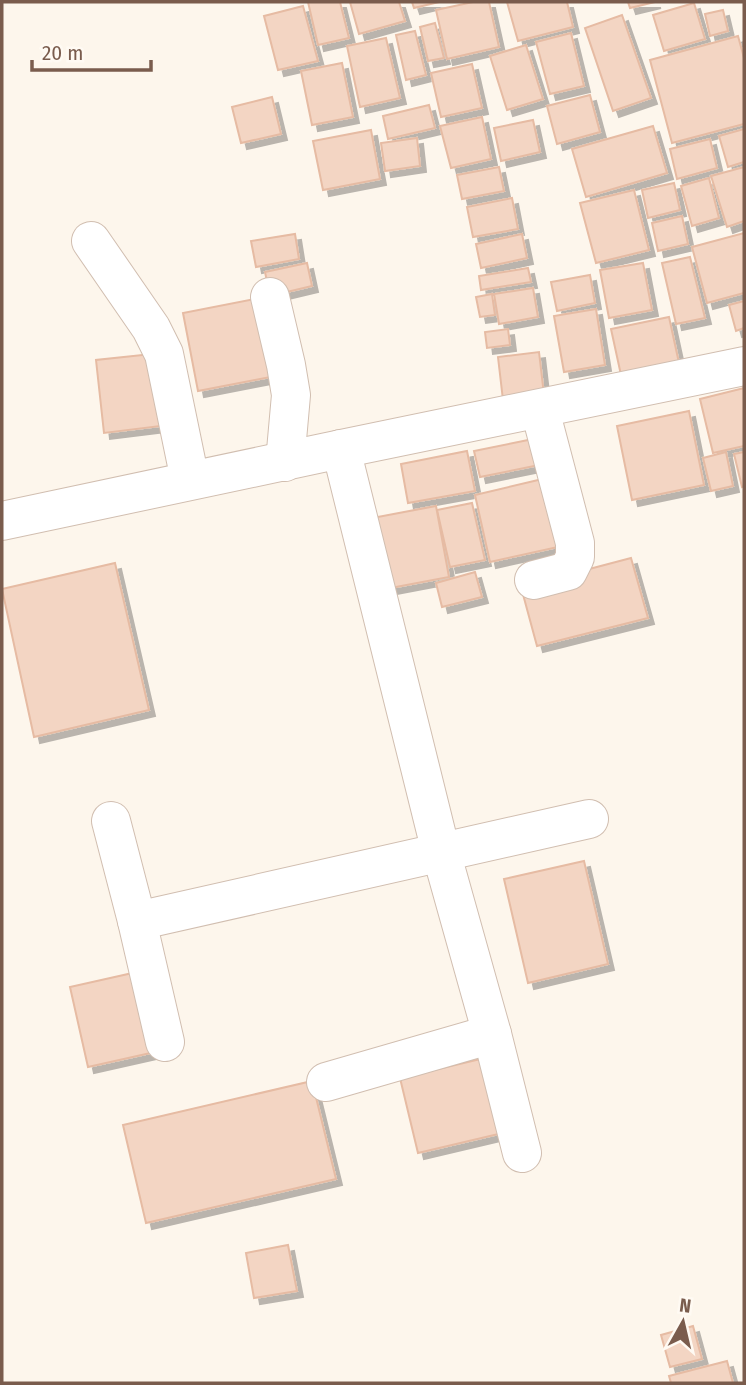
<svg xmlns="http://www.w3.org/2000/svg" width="746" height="1385" viewBox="0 0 746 1385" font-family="'Fira Sans Condensed',sans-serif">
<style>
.building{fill:#f3d5c3;stroke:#e6bba3;stroke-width:2;filter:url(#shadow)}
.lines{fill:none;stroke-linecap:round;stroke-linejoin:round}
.minor-casing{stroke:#d1beb0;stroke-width:40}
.minor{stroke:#fff;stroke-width:38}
</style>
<defs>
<filter id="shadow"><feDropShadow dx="6" dy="6" stdDeviation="0" flood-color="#0004"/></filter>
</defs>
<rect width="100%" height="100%" fill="#fdf6ec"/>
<g class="building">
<path d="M 308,2 L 340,2 L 349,38 L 318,45 Z"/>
<path d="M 350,2 L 399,2 L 405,21 L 359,34 Z"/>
<path d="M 412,2 L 439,2 L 414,8 Z"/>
<path d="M 473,2 L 489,2 L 499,47 L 447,59 L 436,10 Z"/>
<path d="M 507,2 L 567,2 L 573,27 L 518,41 Z"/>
<path d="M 628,2 L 655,2 L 630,8 Z"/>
<path d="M 694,3 L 705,39 L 664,51 L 653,15 Z"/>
<path d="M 303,6 L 318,61 L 278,70 L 264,16 Z"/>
<path d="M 723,10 L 728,31 L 710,36 L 705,14 Z"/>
<path d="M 622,15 L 651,98 L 613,111 L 585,28 Z"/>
<path d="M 435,23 L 444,58 L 428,61 L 420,27 Z"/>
<path d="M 415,31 L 426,75 L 406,80 L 396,35 Z"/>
<path d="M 571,33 L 584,86 L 550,94 L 536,42 Z"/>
<path d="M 738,36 L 744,58 L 744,124 L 672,143 L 650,60 Z"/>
<path d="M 386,38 L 400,98 L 360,107 L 347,46 Z"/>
<path d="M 526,45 L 543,99 L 507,110 L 490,56 Z"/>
<path d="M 342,63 L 353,117 L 312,125 L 301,71 Z"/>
<path d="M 472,64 L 482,108 L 441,117 L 431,73 Z"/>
<path d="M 590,95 L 600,132 L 557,144 L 547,106 Z"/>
<path d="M 272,97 L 281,134 L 241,143 L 232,107 Z"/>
<path d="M 429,105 L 435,128 L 388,139 L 383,116 Z"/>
<path d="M 482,117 L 491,159 L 451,168 L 440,126 Z"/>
<path d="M 533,120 L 540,152 L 501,161 L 494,128 Z"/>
<path d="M 653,126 L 667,173 L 586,197 L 572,149 Z"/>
<path d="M 744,129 L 744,162 L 728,167 L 719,136 Z"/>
<path d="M 371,130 L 380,179 L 323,190 L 313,141 Z"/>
<path d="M 417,138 L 420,166 L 385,171 L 381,143 Z"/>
<path d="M 710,139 L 717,168 L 677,179 L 670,149 Z"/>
<path d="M 499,167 L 504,191 L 462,199 L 457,175 Z"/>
<path d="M 744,167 L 744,221 L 727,227 L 711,176 Z"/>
<path d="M 709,178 L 719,218 L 692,226 L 681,186 Z"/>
<path d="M 674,183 L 680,210 L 648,218 L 642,190 Z"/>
<path d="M 634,190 L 649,250 L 596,263 L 580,203 Z"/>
<path d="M 512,198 L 518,229 L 473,237 L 467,207 Z"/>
<path d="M 682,216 L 688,244 L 658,251 L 652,223 Z"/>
<path d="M 744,233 L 744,293 L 707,303 L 692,247 Z"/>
<path d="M 295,234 L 299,259 L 256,267 L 251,241 Z"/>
<path d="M 522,234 L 527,258 L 481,268 L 476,244 Z"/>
<path d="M 690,257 L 705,318 L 676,324 L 662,263 Z"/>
<path d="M 307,263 L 312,286 L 270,296 L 265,272 Z"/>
<path d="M 643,263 L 652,310 L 609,318 L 600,270 Z"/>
<path d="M 528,268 L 531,282 L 481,290 L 479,276 Z"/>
<path d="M 590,275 L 595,303 L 557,311 L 551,282 Z"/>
<path d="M 533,288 L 538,317 L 499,324 L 494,294 Z"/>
<path d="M 492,294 L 495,315 L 480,317 L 476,297 Z"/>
<path d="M 265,297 L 281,375 L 198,391 L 183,313 Z"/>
<path d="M 744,301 L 744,328 L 736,331 L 729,305 Z"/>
<path d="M 596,309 L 605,365 L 564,372 L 554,316 Z"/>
<path d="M 669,317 L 679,363 L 621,375 L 611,329 Z"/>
<path d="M 508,329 L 510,345 L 487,348 L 485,332 Z"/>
<path d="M 539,352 L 544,395 L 503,400 L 498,357 Z"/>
<path d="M 161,353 L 169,425 L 104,433 L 96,360 Z"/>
<path d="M 744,388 L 744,446 L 713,453 L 700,399 Z"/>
<path d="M 689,411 L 704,485 L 632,500 L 617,426 Z"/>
<path d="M 543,437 L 549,463 L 480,477 L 474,451 Z"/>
<path d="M 467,451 L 475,491 L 408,503 L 401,464 Z"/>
<path d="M 726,452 L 733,486 L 711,491 L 703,458 Z"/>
<path d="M 744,452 L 744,486 L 742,487 L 734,454 Z"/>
<path d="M 551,477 L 567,545 L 490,562 L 475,495 Z"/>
<path d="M 472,503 L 485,560 L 450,567 L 437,510 Z"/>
<path d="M 436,506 L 449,577 L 380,590 L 367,519 Z"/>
<path d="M 631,558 L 648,618 L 537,646 L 521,587 Z"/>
<path d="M 115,563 L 149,710 L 34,737 L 2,589 Z"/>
<path d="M 475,572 L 482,597 L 442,607 L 436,583 Z"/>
<path d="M 584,861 L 608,964 L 528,983 L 504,879 Z"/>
<path d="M 137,972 L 155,1052 L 88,1067 L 70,987 Z"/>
<path d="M 489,1057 L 507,1132 L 418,1153 L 400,1078 Z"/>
<path d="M 312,1081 L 336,1179 L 146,1223 L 123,1125 Z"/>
<path d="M 288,1245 L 297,1291 L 254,1298 L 246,1253 Z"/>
<path d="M 693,1326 L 702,1359 L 670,1367 L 661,1335 Z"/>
<path d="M 727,1361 L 733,1383 L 671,1383 L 669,1376 Z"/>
</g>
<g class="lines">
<defs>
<g id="minor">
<path d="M 91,241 L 151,328 L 164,354 L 190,480"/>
<path d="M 270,297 L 286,365 L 291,395 L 285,462"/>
<path d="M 341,449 L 441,852 L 492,1034 L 522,1153"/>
<path d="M 2,521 L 341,449 L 744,366"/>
<path d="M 534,580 L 568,571 L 575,557 L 575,543 L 540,410"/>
<path d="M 111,821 L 137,921 L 165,1042"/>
<path d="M 137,921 L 589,819"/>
<path d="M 326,1082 L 492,1034"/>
</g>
</defs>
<use href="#minor" class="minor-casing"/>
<use href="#minor" class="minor"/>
</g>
<rect width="746" height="1385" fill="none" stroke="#7a5c4d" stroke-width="7"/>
<g transform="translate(683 1322) rotate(8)" stroke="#fffaf3" stroke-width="5" paint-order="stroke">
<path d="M0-5L12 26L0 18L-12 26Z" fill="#7a5c4d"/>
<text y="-10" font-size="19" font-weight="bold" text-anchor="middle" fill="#7a5c4d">N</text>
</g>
<path d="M32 60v10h119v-10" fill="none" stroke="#7a5c4d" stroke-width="3.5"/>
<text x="42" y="60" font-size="21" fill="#7a5c4d" stroke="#fffaf3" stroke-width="5" paint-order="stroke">20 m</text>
</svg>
